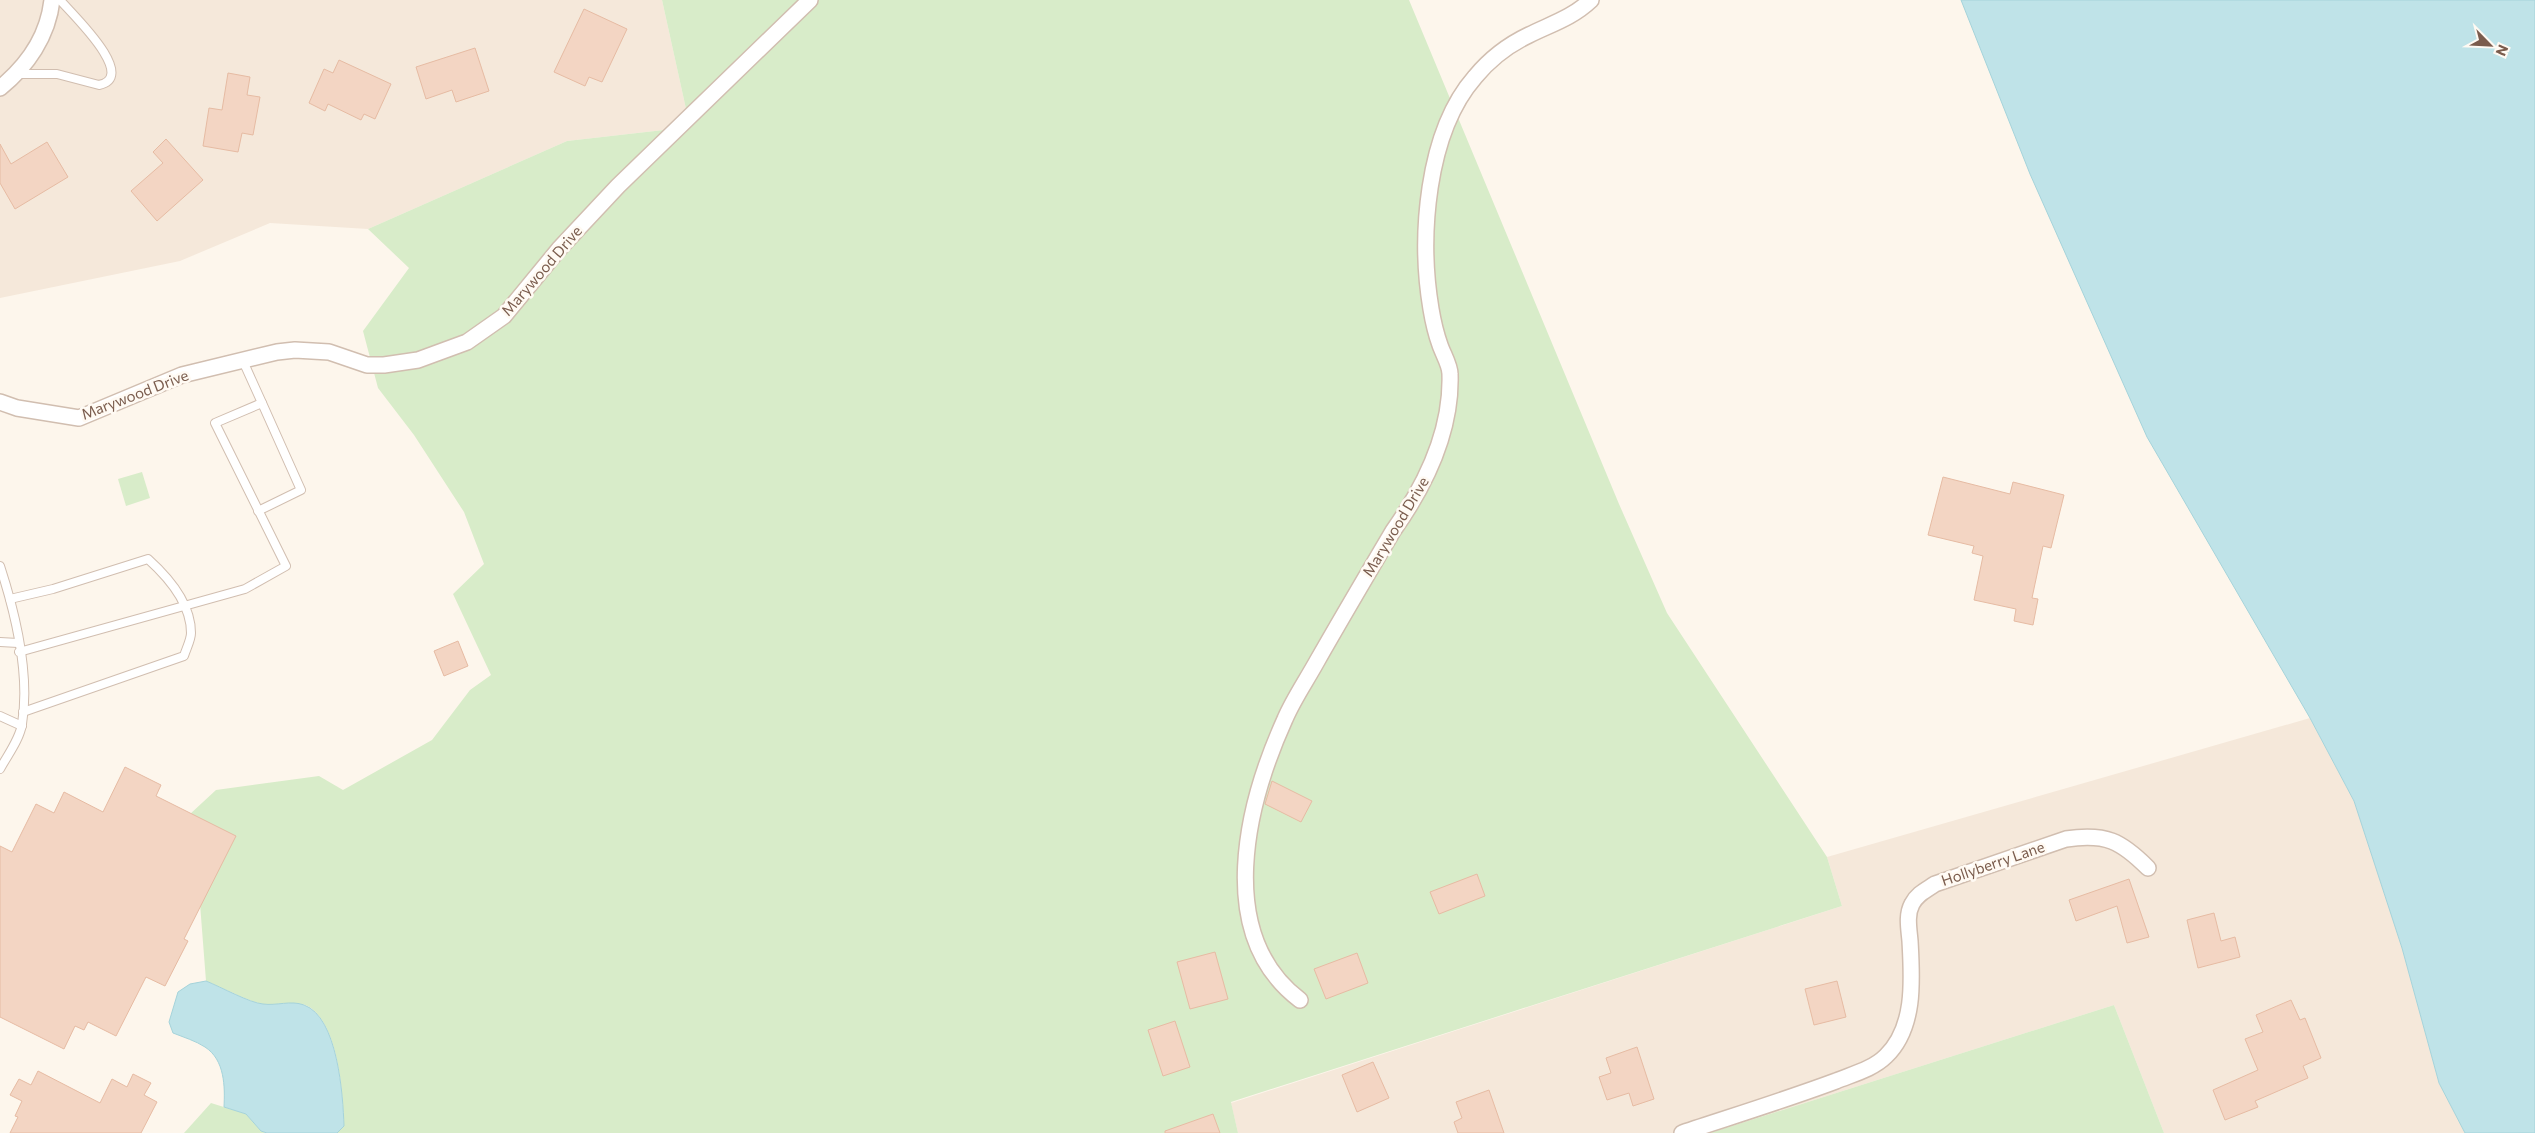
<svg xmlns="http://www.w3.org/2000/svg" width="2535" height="1133" viewBox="0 0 2535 1133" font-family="Commissioner,sans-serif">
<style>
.residential{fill:#f5e8da}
.green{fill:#d8ecc9}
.water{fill:#bfe3e8;stroke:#a5d3da}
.building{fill:#f3d5c3;stroke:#e6bba3}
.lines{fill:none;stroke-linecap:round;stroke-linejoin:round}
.lane-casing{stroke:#d1beb0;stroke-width:10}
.street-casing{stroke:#d1beb0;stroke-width:18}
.lane{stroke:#fff;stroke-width:8}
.street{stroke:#fff;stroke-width:15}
.labels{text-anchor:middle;stroke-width:5;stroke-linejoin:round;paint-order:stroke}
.street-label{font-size:15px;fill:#7a5c4d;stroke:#fffaf3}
</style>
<rect width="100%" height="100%" fill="#fdf6ec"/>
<g class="residential">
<path d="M 0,0 L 662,0 L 690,127 L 567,141 L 368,229 L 270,223 L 180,261 L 0,298 Z"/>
<path d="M 2310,718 L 2354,801 L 2402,948 L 2439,1083 L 2465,1133 L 2164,1133 L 2114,1005 L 1710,1133 L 1238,1133 L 1231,1103 L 1842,906 L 1827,857 Z"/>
</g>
<g class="green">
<path d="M 662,0 L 1409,0 L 1619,504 L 1667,613 L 1827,857 L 1842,906 L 1231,1102 L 1238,1133 L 337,1133 L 344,1126 C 343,1094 339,1029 311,1008 C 299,999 277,1006 263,1004 C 252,1003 219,986 206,981 L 199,891 L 176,827 L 216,790 L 319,776 L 343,790 L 432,740 L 470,690 L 491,675 L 453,594 L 484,564 L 464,512 L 414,435 L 378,388 L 363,331 L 409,268 L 368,229 L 567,141 L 690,127 Z"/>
<path d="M 142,472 L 150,498 L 126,506 L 118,479 Z"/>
<path d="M 2114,1005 L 2164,1133 L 1710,1133 Z"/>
<path d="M 211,1103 L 246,1114 L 261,1131 L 267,1133 L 184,1133 Z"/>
</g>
<g class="water">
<path d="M 1961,0 L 2535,0 L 2535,1133 L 2465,1133 L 2439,1083 L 2402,948 L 2354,801 L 2310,718 L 2147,437 L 2030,174 Z"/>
<path d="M 206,981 C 221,987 250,1003 263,1004 C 276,1006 291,1000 304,1005 C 338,1017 343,1096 344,1126 L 337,1133 L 267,1133 L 261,1131 L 246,1114 L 224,1107 C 225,1087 225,1060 205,1047 C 196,1041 183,1037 173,1033 L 169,1022 L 178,992 L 190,984 Z"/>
</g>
<g class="building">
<path d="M 584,9 L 627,29 L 602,82 L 589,77 L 585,86 L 554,72 Z"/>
<path d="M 475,48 L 489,91 L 456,102 L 452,90 L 426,99 L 416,67 Z"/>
<path d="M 339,60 L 391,84 L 375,119 L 364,114 L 361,120 L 328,104 L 325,111 L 309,103 L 324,69 L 333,73 Z"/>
<path d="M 228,73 L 250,77 L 247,95 L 260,97 L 253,135 L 242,133 L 238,152 L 203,146 L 209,108 L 222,110 Z"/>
<path d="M 166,139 L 203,180 L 157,221 L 131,191 L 163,163 L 153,152 Z"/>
<path d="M 47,142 L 68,177 L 15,209 L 0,183 L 0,144 L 11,164 Z"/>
<path d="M 1943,477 L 2010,494 L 2013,482 L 2064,495 L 2051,548 L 2043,546 L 2032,598 L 2038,599 L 2033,625 L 2014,621 L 2016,609 L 1974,600 L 1983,556 L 1972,553 L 1974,546 L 1928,535 Z"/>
<path d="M 458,641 L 468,666 L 444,676 L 434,651 Z"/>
<path d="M 125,767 L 161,785 L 156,796 L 236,836 L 184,939 L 188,941 L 165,986 L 146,977 L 116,1036 L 88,1022 L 84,1030 L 75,1026 L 64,1049 L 0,1017 L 0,846 L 12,852 L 36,804 L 54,813 L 64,792 L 103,812 Z"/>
<path d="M 1272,781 L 1312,801 L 1301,822 L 1265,804 Z"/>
<path d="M 1477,874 L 1485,896 L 1439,914 L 1430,892 Z"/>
<path d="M 2129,879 L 2149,937 L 2127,943 L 2117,906 L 2076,921 L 2069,900 Z"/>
<path d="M 2214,913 L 2221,941 L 2235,937 L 2240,957 L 2198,968 L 2187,920 Z"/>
<path d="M 1215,952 L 1228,999 L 1190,1009 L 1177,962 Z"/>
<path d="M 1357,953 L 1368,983 L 1326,999 L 1314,969 Z"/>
<path d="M 1837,981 L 1846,1017 L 1814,1025 L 1805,989 Z"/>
<path d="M 2291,1000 L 2300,1020 L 2305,1018 L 2321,1058 L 2303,1066 L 2308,1078 L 2255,1101 L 2258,1107 L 2225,1120 L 2213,1090 L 2258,1070 L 2245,1039 L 2263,1032 L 2256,1015 Z"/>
<path d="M 1175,1021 L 1190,1067 L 1163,1076 L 1148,1030 Z"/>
<path d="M 1637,1047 L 1654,1099 L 1633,1106 L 1629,1093 L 1607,1100 L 1599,1077 L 1611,1073 L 1606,1058 Z"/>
<path d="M 1373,1062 L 1389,1098 L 1357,1112 L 1342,1075 Z"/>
<path d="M 38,1071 L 100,1103 L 112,1079 L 127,1087 L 133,1074 L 151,1083 L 144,1095 L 157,1102 L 141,1133 L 10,1133 L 18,1117 L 15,1116 L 22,1101 L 10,1095 L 19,1079 L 31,1085 Z"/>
<path d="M 1489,1090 L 1504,1133 L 1458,1133 L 1454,1122 L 1462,1118 L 1456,1102 Z"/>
<path d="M 1213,1114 L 1220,1133 L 1165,1133 L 1165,1131 Z"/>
</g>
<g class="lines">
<defs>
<g id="lane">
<path d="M 17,74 L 57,74 L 99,85 C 139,77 71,13 60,0"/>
<path d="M 258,511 L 301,490 L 262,403"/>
<path d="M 0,566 C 15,612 30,675 22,724 C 20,739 7,756 0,769"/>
<path d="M 10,599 L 53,589 L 148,559 C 168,577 191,604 191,633 C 191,640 186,649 184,656 L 23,712"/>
<path d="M 0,642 L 18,643"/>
<path d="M 19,652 L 245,589 L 286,566 L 215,423 L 262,403 L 243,361"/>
<path d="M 0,716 L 22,726"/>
</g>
<g id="street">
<path d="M 0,88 C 27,66 48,36 52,0"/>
<path d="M 0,402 L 17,408 L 79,418 L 182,375 L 277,352 L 295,350 L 329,352 L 367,365 L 384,365 L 418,360 L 467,342 L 504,316 L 559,249 L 618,186 L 810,0"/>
<path d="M 1300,1000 C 1213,934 1247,803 1285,719 C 1293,700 1306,681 1316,663 C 1341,619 1367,575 1393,531 C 1425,486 1452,432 1450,374 C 1450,365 1443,354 1440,345 C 1436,334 1433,321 1431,309 C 1419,238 1426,133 1475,77 C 1489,60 1508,45 1529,35 C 1551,24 1572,18 1591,0"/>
<path d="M 1682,1133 C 1733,1116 1785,1100 1836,1081 C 1853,1074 1873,1069 1886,1056 C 1916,1027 1912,978 1910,941 C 1909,929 1906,915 1912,904 C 1917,894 1926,890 1935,884 L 2066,839 C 2106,833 2121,841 2148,868"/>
</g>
</defs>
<use href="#lane" class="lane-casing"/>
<use href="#street" class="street-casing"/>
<use href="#lane" class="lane"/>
<use href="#street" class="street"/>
</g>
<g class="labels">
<g class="street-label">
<text transform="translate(542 271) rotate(-49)" y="5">Marywood Drive</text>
<text transform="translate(135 395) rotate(-21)" y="5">Marywood Drive</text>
<text transform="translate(1396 527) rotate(-59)" y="5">Marywood Drive</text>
<text transform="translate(1993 864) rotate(-19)" y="5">Hollyberry Lane</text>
</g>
</g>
<g transform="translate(2490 45) rotate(114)" stroke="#fffaf3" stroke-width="4" paint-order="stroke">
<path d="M0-4L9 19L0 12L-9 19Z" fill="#7a5c4d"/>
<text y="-8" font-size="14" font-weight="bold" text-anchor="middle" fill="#7a5c4d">N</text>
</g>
</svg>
